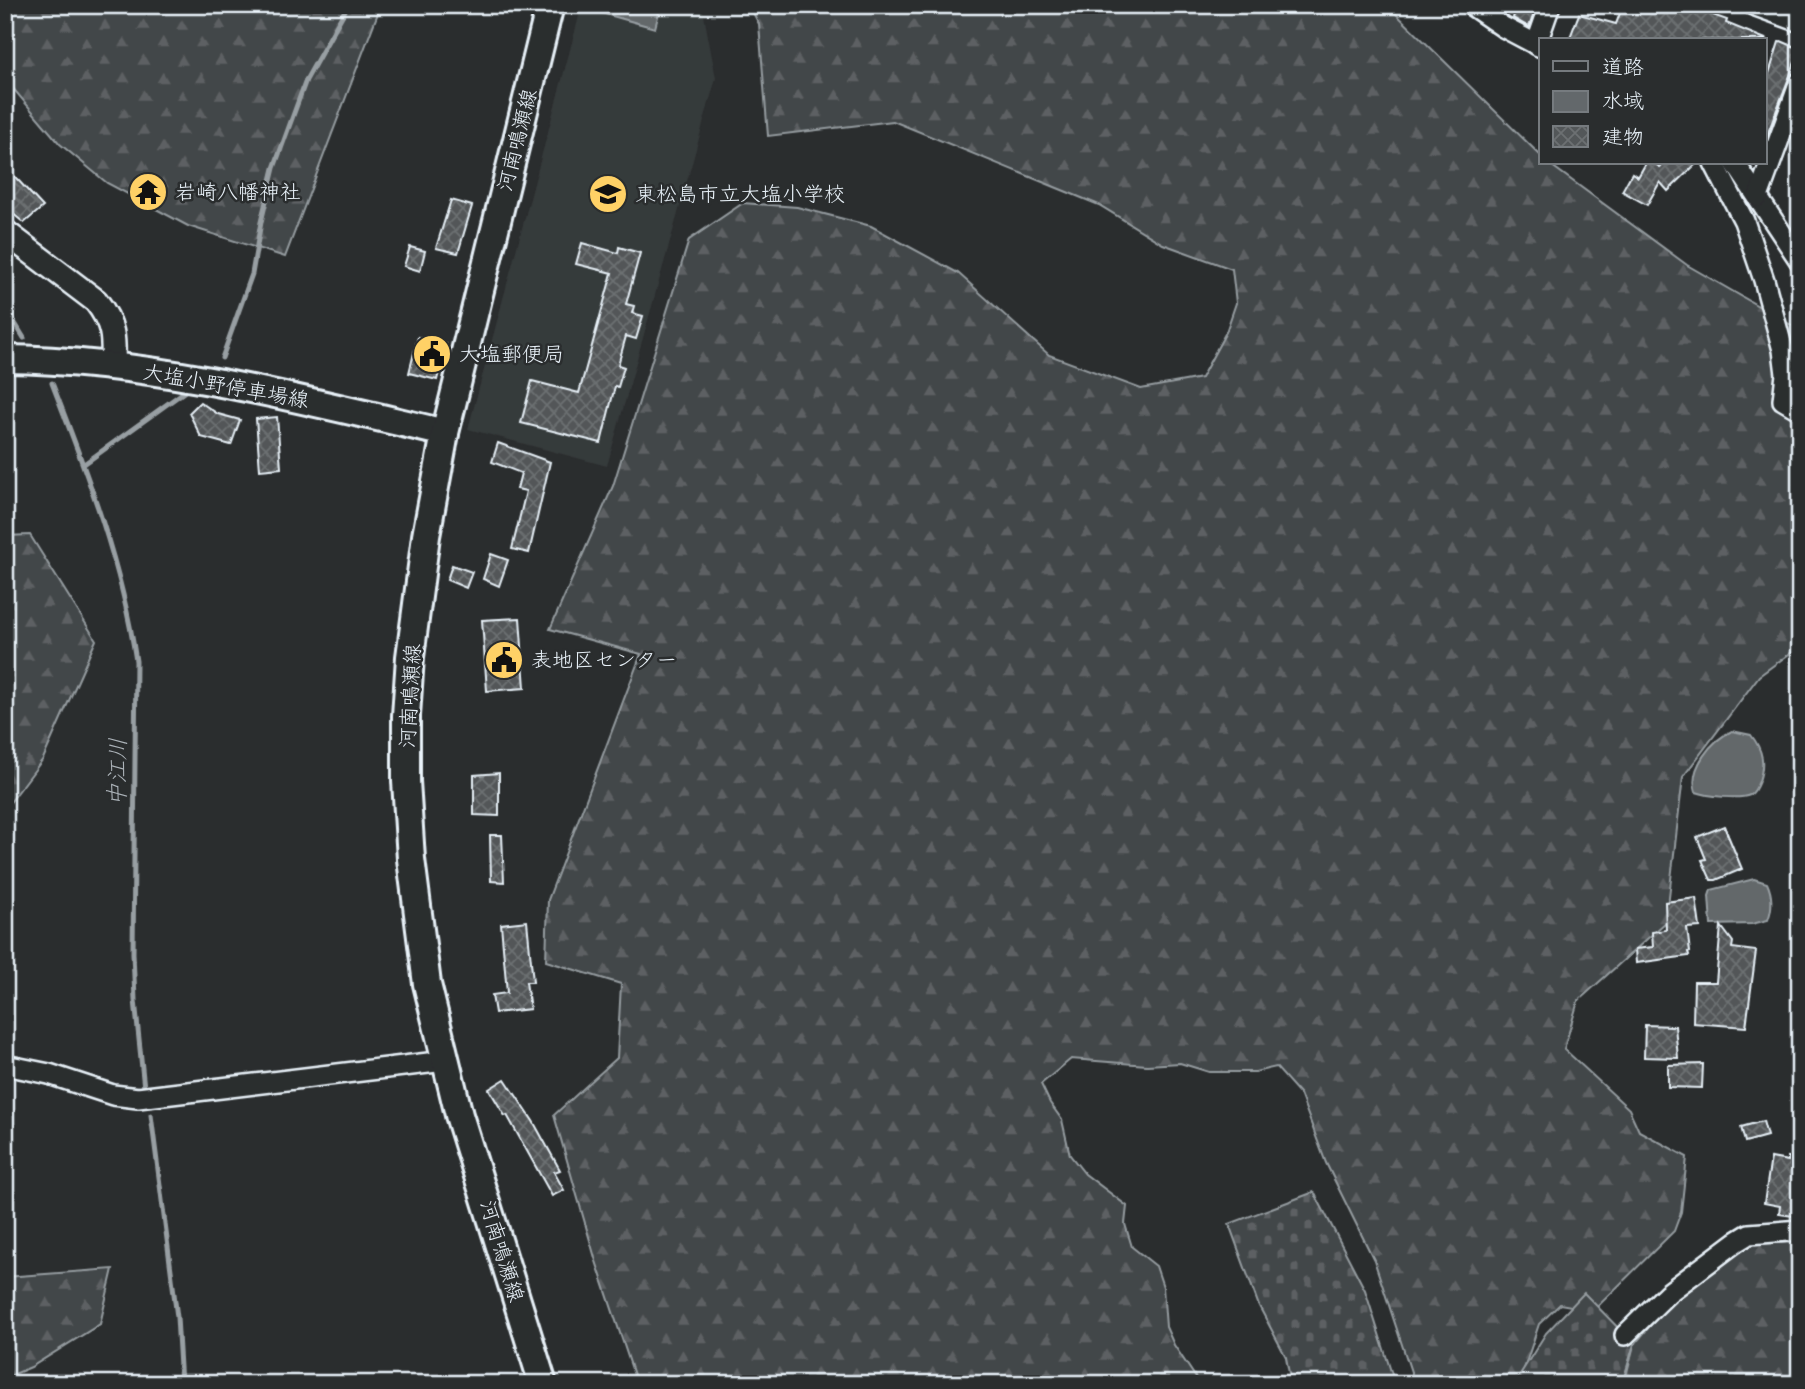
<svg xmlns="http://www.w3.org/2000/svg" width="1805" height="1389" viewBox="0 0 1805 1389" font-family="Delius,'Klee One',sans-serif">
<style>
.built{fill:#363a3b}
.forest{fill:url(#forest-firs);stroke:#959ca0;stroke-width:2}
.cemetery{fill:url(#cemetery-stones);stroke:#959ca0;stroke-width:2}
.water{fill:#63686b;stroke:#989fa3;stroke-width:2}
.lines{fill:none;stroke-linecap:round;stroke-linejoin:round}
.stream{stroke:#989fa3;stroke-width:5}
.building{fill:url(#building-cross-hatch);stroke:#e8f1f8;stroke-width:2}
.minor-casing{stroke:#e8f1f8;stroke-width:24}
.tertiary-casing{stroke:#e8f1f8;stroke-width:28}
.secondary-casing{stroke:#e8f1f8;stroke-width:32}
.minor{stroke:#2a2d2e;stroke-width:19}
.tertiary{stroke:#2a2d2e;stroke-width:23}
.secondary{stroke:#2a2d2e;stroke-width:26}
.labels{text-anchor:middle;stroke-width:5;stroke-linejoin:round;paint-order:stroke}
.street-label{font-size:21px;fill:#e8f1f8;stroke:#2a2d2e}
.poi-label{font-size:21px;fill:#e8f1f8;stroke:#2a2d2e;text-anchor:start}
.water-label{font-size:23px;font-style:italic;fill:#acb3b9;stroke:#2a2d2e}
</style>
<defs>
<pattern id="forest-firs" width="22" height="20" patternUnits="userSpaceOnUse" patternTransform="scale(1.75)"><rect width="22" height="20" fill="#424648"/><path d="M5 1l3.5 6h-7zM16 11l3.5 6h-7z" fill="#5d6163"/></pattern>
<pattern id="cemetery-stones" width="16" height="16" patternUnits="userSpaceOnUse" patternTransform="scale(1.75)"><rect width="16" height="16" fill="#424648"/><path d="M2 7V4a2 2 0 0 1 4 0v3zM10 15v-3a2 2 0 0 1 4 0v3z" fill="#5d6163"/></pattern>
<pattern id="building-cross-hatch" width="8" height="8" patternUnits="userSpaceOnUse" patternTransform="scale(1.75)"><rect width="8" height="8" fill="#535759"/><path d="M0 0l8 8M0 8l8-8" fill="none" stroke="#6c7072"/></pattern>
</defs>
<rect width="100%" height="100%" fill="#2a2d2e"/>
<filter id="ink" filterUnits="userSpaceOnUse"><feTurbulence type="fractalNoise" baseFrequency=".0143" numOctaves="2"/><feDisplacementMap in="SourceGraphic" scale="14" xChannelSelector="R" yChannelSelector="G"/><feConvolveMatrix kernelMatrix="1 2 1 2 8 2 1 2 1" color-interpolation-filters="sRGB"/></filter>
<g filter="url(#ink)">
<path class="built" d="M 582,5 L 702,5 L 716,78 L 607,466 L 468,429 Z"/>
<g class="forest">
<path d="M 5,5 L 381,5 L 285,257 L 188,226 L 107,183 L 60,144 L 5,79 Z"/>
<path d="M 749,5 L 1387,5 L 1541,156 L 1541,163 L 1548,163 L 1687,265 L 1800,330 L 1800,646 L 1759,676 L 1683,777 L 1666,922 L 1578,1001 L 1564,1049 L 1629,1109 L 1639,1131 L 1687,1157 L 1681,1212 L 1674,1231 L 1594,1310 L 1560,1304 L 1539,1324 L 1519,1384 L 1415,1384 L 1374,1260 L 1326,1163 L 1300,1094 L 1276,1067 L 1255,1072 L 1209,1072 L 1180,1063 L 1147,1065 L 1071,1059 L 1041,1084 L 1050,1103 L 1062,1120 L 1070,1155 L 1085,1174 L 1127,1206 L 1125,1224 L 1132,1247 L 1156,1266 L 1163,1287 L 1166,1327 L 1174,1345 L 1200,1384 L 637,1384 L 595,1258 L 554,1115 L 617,1058 L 621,984 L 546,961 L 548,900 L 641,654 L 550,629 L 613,486 L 689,240 L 743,203 L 797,207 L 871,226 L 958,273 L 1049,355 L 1141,389 L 1201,378 L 1226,332 L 1236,303 L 1232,269 L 1163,244 L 1099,205 L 893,121 L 768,136 L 759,24 Z"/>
<path d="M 30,535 L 96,640 L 43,759 L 5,809 L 5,536 Z"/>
<path d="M 1800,1242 L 1800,1384 L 1624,1384 L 1634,1345 L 1674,1297 L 1751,1244 Z"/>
<path d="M 113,1269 L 100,1324 L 31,1367 L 5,1378 L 5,1277 Z"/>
</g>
<g class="cemetery">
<path d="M 1314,1192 L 1365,1290 L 1395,1384 L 1291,1384 L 1286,1357 L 1259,1306 L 1229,1224 Z"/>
<path d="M 1584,1293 L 1634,1344 L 1622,1384 L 1514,1384 L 1546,1333 Z"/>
</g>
<g class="water">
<path d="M 599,5 L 661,5 L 655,28 L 598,12 Z"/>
<path d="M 1732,731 L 1751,735 C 1763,750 1765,764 1759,781 C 1757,786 1755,792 1750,795 C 1739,800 1707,796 1696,792 C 1688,768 1712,740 1732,731 Z"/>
<path d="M 1754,879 L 1767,883 C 1773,896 1773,907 1768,920 L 1752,924 L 1711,925 L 1709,896 L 1711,890 Z"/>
</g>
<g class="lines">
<g class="stream">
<path d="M 5,312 L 13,320 L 24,338"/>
<path d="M 222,358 L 252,274 L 261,222 L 274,168 L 306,80 L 348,5"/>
<path d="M 52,383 C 87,473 122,565 136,661 L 133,953 L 135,1000 L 144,1088"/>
<path d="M 84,464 L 188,389"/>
<path d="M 151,1115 L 177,1317 L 181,1384"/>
</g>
</g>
<g class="building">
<path d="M 1517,5 L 1537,5 L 1529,27 L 1513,18 Z"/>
<path d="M 1623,5 L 1685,5 L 1727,20 L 1726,23 L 1768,40 L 1569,40 L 1579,14 L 1616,24 Z"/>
<path d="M 1781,41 L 1800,49 L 1766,138 L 1765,86 L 1779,42 Z"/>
<path d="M 1646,163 L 1653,163 L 1660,167 L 1665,163 L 1697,163 L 1668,191 L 1660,182 L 1647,205 L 1622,191 L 1632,173 L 1638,177 Z"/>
<path d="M 5,166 L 43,207 L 24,223 L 5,207 Z"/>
<path d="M 451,200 L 472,206 L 458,253 L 436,248 Z"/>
<path d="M 582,243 L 618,253 L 619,247 L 640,253 L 626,304 L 634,306 L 632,313 L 643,316 L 636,339 L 626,336 L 618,365 L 624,367 L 618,387 L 615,386 L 601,443 L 521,423 L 532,381 L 579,393 L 612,273 L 576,264 Z"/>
<path d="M 410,247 L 425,251 L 420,271 L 404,266 Z"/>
<path d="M 418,337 L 446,344 L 437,380 L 409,373 Z"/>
<path d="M 200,402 L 218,414 L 240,420 L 231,445 L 201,437 L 189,413 Z"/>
<path d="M 277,417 L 281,468 L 260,470 L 256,419 Z"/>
<path d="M 498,443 L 550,462 L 529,553 L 512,549 L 526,491 L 517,489 L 521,473 L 492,462 Z"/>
<path d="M 491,554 L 508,560 L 499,586 L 483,579 Z"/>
<path d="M 452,565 L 472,572 L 466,588 L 447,580 Z"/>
<path d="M 520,618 L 525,688 L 487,691 L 482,620 Z"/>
<path d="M 499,773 L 499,816 L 474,815 L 474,775 Z"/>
<path d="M 1724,826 L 1742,869 L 1716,880 L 1711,880 L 1702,860 L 1706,859 L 1697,837 Z"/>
<path d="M 490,835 L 502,835 L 504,882 L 491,881 Z"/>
<path d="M 1696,898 L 1700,927 L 1687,928 L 1690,952 L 1688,952 L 1689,956 L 1636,963 L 1635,949 L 1653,947 L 1652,932 L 1666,930 L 1665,902 Z"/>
<path d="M 527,921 L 533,982 L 526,982 L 530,1009 L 495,1013 L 492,995 L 507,993 L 501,924 Z"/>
<path d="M 1721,926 L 1733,942 L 1732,948 L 1756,951 L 1746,1027 L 1693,1023 L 1694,982 L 1716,982 Z"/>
<path d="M 1645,1025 L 1675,1026 L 1678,1058 L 1644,1057 Z"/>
<path d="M 1703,1064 L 1702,1088 L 1668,1087 L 1668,1065 Z"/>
<path d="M 505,1079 L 533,1121 L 560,1170 L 554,1172 L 564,1190 L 552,1196 L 507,1115 L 505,1116 L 489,1089 Z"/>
<path d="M 1763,1121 L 1767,1136 L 1745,1142 L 1741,1127 Z"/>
<path d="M 1788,1157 L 1800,1159 L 1800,1217 L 1779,1214 L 1780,1206 L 1764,1203 L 1771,1158 L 1788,1161 Z"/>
</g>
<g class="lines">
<defs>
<g id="minor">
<path d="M 1471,5 L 1503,27 L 1541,47"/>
<path d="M 1753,5 L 1800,22"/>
<path d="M 1536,45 L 1550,5"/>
<path d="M 1714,163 L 1744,221 L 1764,280 L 1783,350 L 1786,374 L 1783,400 L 1800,410"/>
<path d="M 1735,163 L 1800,261"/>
<path d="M 1758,197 L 1800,82"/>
<path d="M 5,1065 L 49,1074 L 113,1095 L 138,1098 L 445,1061"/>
<path d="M 1625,1335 L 1668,1293 L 1736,1242 L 1749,1234 L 1800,1230"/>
</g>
<path id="tertiary" d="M 5,232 L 96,301 C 114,324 114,338 113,366"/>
<g id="secondary">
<path d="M 5,359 C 154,361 300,399 445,433"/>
<path d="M 543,1384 L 459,1115 L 427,984 L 411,859 L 406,781 L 406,716 L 410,657 L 426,536 L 445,433 L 550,5"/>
</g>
</defs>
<use href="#minor" class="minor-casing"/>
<use href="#tertiary" class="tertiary-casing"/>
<use href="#secondary" class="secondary-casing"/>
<use href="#minor" class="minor"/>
<use href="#tertiary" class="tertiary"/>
<use href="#secondary" class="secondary"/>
</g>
</g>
<defs>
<symbol id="temple-disc" viewBox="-11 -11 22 22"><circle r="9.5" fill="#ffd166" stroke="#2a2d2e"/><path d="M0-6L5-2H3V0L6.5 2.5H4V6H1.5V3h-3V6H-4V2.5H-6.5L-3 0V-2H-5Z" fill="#111"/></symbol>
<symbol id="school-disc" viewBox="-11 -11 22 22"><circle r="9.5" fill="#ffd166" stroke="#2a2d2e"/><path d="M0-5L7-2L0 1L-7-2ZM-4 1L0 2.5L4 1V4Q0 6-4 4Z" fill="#111"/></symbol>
<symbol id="civic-disc" viewBox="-11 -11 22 22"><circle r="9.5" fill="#ffd166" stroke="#2a2d2e"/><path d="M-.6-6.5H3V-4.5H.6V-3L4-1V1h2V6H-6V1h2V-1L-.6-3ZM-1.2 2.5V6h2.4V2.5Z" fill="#111"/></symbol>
</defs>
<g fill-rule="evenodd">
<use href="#temple-disc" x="126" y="170" width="44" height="44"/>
<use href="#school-disc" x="586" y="172" width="44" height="44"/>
<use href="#civic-disc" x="410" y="332" width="44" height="44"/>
<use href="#civic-disc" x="482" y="638" width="44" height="44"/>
</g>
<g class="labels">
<g class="street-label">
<text transform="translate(517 140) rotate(-76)" y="7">河南鳴瀬線</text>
<text transform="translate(226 386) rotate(10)" y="7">大塩小野停車場線</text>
<text transform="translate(410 696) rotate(-87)" y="7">河南鳴瀬線</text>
<text transform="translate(502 1251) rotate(73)" y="7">河南鳴瀬線</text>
</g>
<g class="poi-label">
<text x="175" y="199">岩崎八幡神社</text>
<text x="635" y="201">東松島市立大塩小学校</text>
<text x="459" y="361">大塩郵便局</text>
<text x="531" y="667">表地区センター</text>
</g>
<g class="water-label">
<text transform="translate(117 772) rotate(-89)" y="8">中江川</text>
</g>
</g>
<rect width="1805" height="1389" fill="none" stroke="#2a2d2e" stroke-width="28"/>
<rect x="14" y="14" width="1777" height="1361" fill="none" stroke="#e8f1f8" stroke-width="2.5" filter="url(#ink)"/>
<rect x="1539" y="38" width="228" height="126" fill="#2a2d2e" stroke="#767b7f" stroke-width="2"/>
<rect x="1553" y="61" width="35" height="10" fill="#2a2d2e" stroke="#767b7f" stroke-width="2"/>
<text x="1602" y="74" font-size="21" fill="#e8f1f8">道路</text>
<rect x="1553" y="91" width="35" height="21" fill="#63686b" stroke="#767b7f" stroke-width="2"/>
<text x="1602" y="108" font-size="21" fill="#e8f1f8">水域</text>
<rect x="1553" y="126" width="35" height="21" fill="url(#building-cross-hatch)" stroke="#767b7f" stroke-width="2"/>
<text x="1602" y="144" font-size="21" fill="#e8f1f8">建物</text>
</svg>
